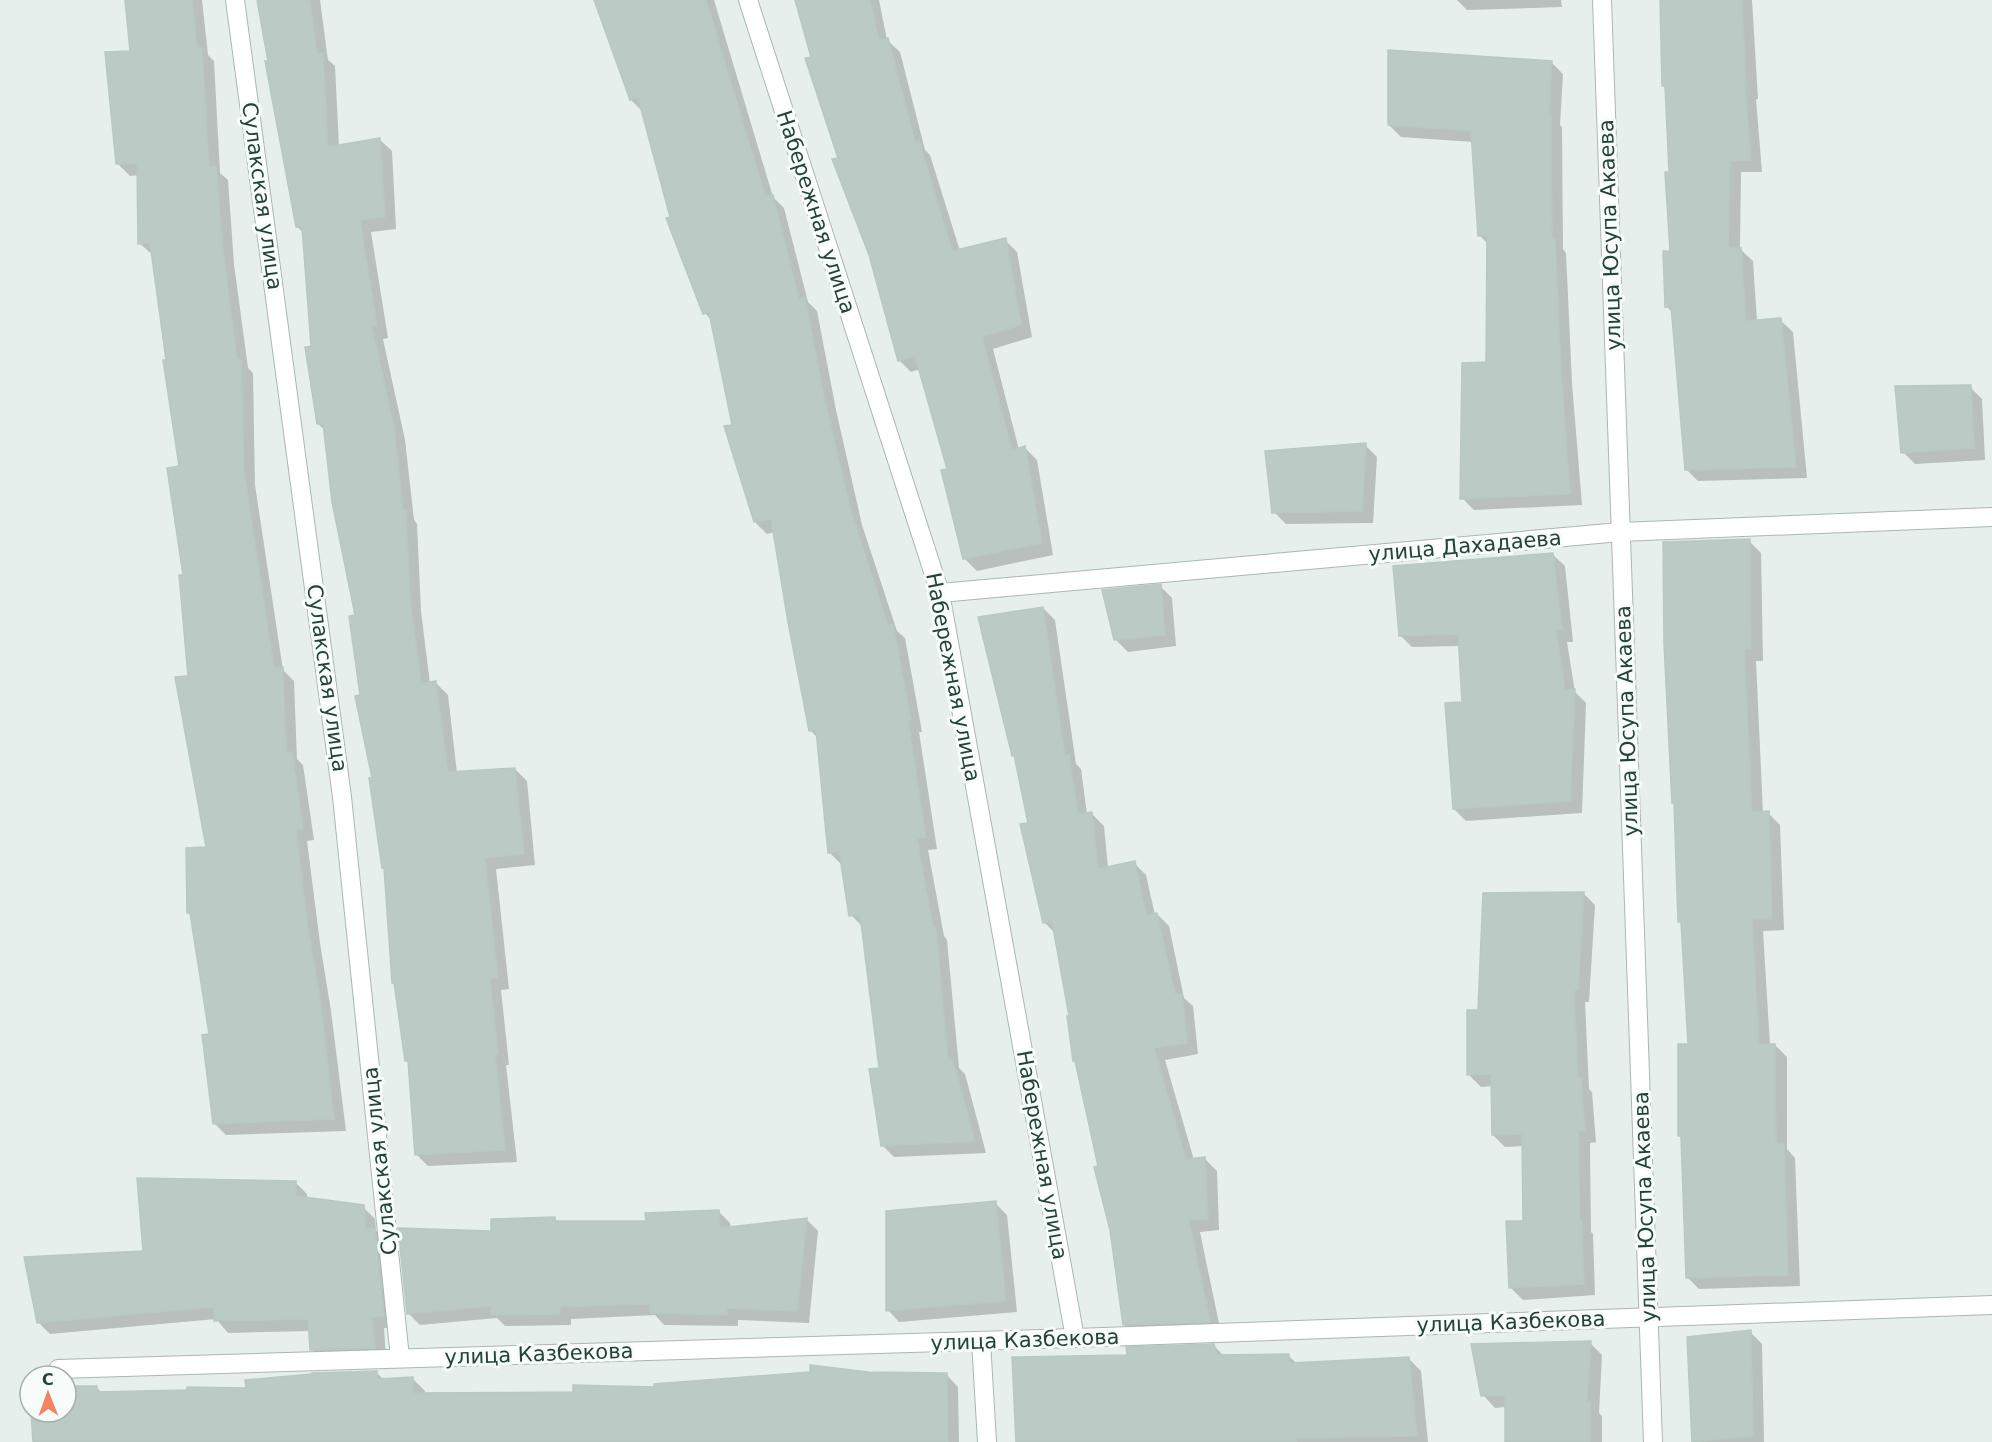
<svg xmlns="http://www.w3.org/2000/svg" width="1992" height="1442" viewBox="0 0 1992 1442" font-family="'DejaVu Sans',sans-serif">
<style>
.shadow{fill:#0003}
.building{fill:#bbcac4;stroke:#b8c9c2;stroke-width:1.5}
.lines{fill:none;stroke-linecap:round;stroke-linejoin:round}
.minor-casing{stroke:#a8b8b2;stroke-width:20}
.minor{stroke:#fff;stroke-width:18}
.labels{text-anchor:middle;stroke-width:6;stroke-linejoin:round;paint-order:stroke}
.street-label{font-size:21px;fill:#24423a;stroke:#f7fbf9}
</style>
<rect width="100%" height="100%" fill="#e6efeb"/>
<g class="shadow">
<path d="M 126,0 L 202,0 L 208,55 L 214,61 L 220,173 L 228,180 L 234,264 L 248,368 L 253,373 L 255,485 L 283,670 L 294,681 L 297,759 L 303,765 L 314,840 L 307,841 L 320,943 L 331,1011 L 346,1131 L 226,1135 L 214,1123 L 211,1036 L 192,915 L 188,912 L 208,848 L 185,576 L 181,468 L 153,255 L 139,243 L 139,175 L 130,176 L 118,164 L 131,52 Z"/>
<path d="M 258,0 L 320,0 L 328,60 L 335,66 L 339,147 L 380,140 L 392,151 L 396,229 L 371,232 L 388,338 L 383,339 L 405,440 L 414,520 L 417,524 L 421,611 L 430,684 L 436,683 L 448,695 L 457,773 L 515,769 L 527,781 L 535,865 L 496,869 L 509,989 L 501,990 L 509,1065 L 506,1065 L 517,1162 L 428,1166 L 416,1154 L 410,1064 L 407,1061 L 386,870 L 361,697 L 357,616 L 326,431 L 318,424 L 304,233 L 297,227 L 270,62 Z"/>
<path d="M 596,0 L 714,0 L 773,197 L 784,208 L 808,302 L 817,311 L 836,410 L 862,525 L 897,631 L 905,638 L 922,732 L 919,732 L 937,849 L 928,850 L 944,936 L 947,940 L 959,1068 L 965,1074 L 986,1153 L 894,1157 L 882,1145 L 880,1069 L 863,927 L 851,915 L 841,864 L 829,852 L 819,739 L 810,730 L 775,532 L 767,534 L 755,522 L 712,321 L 705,313 L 672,218 L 642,111 L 631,100 Z"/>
<path d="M 797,0 L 879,0 L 887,40 L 900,52 L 925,150 L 930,155 L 960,251 L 1005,240 L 1017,252 L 1032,337 L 993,349 L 1019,450 L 1025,448 L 1037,460 L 1053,555 L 977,571 L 965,559 L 949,470 L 920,369 L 911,372 L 899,360 L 870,255 L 840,159 Z"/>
<path d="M 1457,0 L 1561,0 L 1562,7 L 1467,10 Z"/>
<path d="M 1661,0 L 1752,0 L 1758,99 L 1756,99 L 1762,172 L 1741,172 L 1740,249 L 1753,261 L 1757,321 L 1780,320 L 1793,332 L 1807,478 L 1698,481 L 1686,469 L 1673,313 L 1666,306 L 1671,252 L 1671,173 L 1667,88 L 1663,85 Z"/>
<path d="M 1551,62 L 1563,74 L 1560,125 L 1562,127 L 1563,249 L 1566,253 L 1572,383 L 1582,505 L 1474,510 L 1462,498 L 1488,363 L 1488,244 L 1480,236 L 1473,142 L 1401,137 L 1389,125 Z"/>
<path d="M 1970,387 L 1982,399 L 1985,460 L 1915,464 L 1903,452 Z"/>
<path d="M 1365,445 L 1377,457 L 1373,523 L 1286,524 L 1274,512 Z"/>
<path d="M 1749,541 L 1761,553 L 1763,661 L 1756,661 L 1763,813 L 1768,813 L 1780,825 L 1784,930 L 1763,931 L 1770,1045 L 1775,1045 L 1787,1057 L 1787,1149 L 1795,1158 L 1800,1286 L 1699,1289 L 1687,1277 L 1683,1138 L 1680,1135 L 1690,1046 L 1683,924 L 1679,921 L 1676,805 L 1673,802 Z"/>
<path d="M 1552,554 L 1565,566 L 1573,642 L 1567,642 L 1575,692 L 1586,703 L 1582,813 L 1466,821 L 1454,809 L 1463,703 L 1460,646 L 1412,647 L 1400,635 Z"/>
<path d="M 1160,586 L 1172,598 L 1176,646 L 1128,652 L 1116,640 Z"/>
<path d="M 1043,608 L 1055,620 L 1076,764 L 1081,769 L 1087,814 L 1092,814 L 1104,826 L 1108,868 L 1134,863 L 1146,875 L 1155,915 L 1157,914 L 1169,926 L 1184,998 L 1193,1006 L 1198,1054 L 1165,1060 L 1194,1160 L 1205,1159 L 1217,1171 L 1219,1230 L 1200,1232 L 1221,1333 L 1136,1336 L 1124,1324 L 1111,1230 L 1100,1168 L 1077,1063 L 1074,1060 L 1071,1017 L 1056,934 L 1045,923 L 1030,824 L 1016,759 L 1013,755 Z"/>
<path d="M 1583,893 L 1595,905 L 1589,1002 L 1585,1002 L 1589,1089 L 1592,1092 L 1596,1142 L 1590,1143 L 1591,1232 L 1593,1234 L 1595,1295 L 1523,1300 L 1511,1288 L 1525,1222 L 1523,1146 L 1505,1147 L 1493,1135 L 1493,1086 L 1481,1087 L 1469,1075 L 1480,1011 Z"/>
<path d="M 295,1182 L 307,1194 L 307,1199 L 363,1207 L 375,1219 L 376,1231 L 387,1241 L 396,1327 L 384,1328 L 386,1360 L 324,1361 L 312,1349 L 310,1331 L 228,1333 L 216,1319 L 50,1334 L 38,1322 L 144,1253 Z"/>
<path d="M 995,1203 L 1007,1215 L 1017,1312 L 899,1322 L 888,1310 Z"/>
<path d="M 718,1211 L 730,1223 L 731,1228 L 807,1220 L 818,1231 L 809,1323 L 738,1320 L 738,1326 L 664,1325 L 655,1315 L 571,1319 L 571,1325 L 505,1326 L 497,1318 L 420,1325 L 408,1313 L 493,1233 L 554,1218 L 558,1222 L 647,1223 Z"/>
<path d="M 1750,1332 L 1762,1344 L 1764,1442 L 1693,1442 L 1688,1338 Z"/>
<path d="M 1590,1343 L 1602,1355 L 1599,1413 L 1602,1416 L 1602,1442 L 1506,1442 L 1506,1407 L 1495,1408 L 1483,1395 Z"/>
<path d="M 1214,1346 L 1225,1357 L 1288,1355 L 1297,1364 L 1409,1359 L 1421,1371 L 1428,1442 L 1017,1442 L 1129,1357 Z"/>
<path d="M 376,1372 L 384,1380 L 413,1379 L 425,1391 L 425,1395 L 575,1394 L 868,1373 L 946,1374 L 958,1387 L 959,1442 L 35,1442 L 33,1412 L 66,1412 L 66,1387 L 96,1387 L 102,1393 L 247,1390 Z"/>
</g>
<g class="building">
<path d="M 125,0 L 192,0 L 197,48 L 202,47 L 209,167 L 216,166 L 223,251 L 237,359 L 241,359 L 244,472 L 274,668 L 283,667 L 286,752 L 292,752 L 303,829 L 296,829 L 308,930 L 320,998 L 334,1119 L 213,1124 L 202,1035 L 209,1034 L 190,913 L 187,913 L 186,848 L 206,847 L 175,677 L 188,676 L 179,575 L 183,575 L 167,468 L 179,466 L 163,360 L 166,360 L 150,243 L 138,244 L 137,163 L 116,164 L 105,52 L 130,51 Z"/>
<path d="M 257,0 L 310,0 L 317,54 L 323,53 L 328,147 L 380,138 L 385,217 L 360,220 L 377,326 L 372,327 L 394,427 L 403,511 L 406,510 L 410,598 L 421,684 L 436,681 L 448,772 L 515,768 L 524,854 L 485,858 L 498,978 L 490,978 L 498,1054 L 495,1054 L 505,1150 L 415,1155 L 408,1061 L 405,1061 L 394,983 L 392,983 L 384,868 L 382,868 L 369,778 L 372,778 L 355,696 L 360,695 L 349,616 L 355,615 L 332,502 L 323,423 L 317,424 L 305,347 L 311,346 L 302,227 L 296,227 L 265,61 L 268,61 Z"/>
<path d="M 594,0 L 706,0 L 765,196 L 773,195 L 799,299 L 805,297 L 824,397 L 851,511 L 888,625 L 893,624 L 911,720 L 908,721 L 926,837 L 917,839 L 933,927 L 936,927 L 948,1060 L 953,1060 L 975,1141 L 881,1146 L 869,1069 L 879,1068 L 860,915 L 849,916 L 839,851 L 828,853 L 816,730 L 809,731 L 788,622 L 771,519 L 754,522 L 724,426 L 732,425 L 709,312 L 703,314 L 666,218 L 670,217 L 638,98 L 630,100 Z"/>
<path d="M 795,0 L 870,0 L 879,41 L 888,38 L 915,142 L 919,141 L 952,251 L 1006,238 L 1021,325 L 982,337 L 1012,450 L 1025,446 L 1042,543 L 963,559 L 941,470 L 947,469 L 915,356 L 898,361 L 869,255 L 832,159 L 838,158 L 805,58 L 811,57 Z"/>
<path d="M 1660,0 L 1742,0 L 1746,87 L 1745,87 L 1751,160 L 1730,161 L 1728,248 L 1741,248 L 1746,321 L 1781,318 L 1796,467 L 1685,470 L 1671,306 L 1665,307 L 1663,251 L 1670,251 L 1665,172 L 1669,172 L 1665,86 L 1662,86 Z"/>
<path d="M 1388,50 L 1552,61 L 1549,114 L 1551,114 L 1552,239 L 1555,239 L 1561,370 L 1570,494 L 1460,499 L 1462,363 L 1486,362 L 1487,235 L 1478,236 L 1471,131 L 1388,125 Z"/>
<path d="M 1971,385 L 1974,448 L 1901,453 L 1895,386 Z"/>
<path d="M 1366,443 L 1362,511 L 1272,513 L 1265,451 Z"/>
<path d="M 1750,539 L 1751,649 L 1744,649 L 1752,812 L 1769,811 L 1772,919 L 1752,919 L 1759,1044 L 1775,1044 L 1776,1144 L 1784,1144 L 1788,1275 L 1686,1278 L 1681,1136 L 1678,1136 L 1678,1044 L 1688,1044 L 1681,922 L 1678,922 L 1674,803 L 1672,803 L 1664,644 L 1663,542 Z"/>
<path d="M 1553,553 L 1562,630 L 1556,630 L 1565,690 L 1575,689 L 1570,801 L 1453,809 L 1445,703 L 1462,702 L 1458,634 L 1399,636 L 1393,566 Z"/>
<path d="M 1161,584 L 1165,635 L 1114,640 L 1102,590 Z"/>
<path d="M 1043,607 L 1065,756 L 1069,755 L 1078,814 L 1092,812 L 1098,869 L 1135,861 L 1146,915 L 1157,913 L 1175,994 L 1182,993 L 1187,1043 L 1154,1048 L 1186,1159 L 1205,1157 L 1208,1219 L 1189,1220 L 1210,1322 L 1123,1325 L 1110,1230 L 1094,1167 L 1098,1166 L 1075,1061 L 1073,1061 L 1067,1016 L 1069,1016 L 1052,922 L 1043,923 L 1020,824 L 1028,823 L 1014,755 L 1012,756 L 978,617 Z"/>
<path d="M 1584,892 L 1578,990 L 1574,991 L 1578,1078 L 1581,1078 L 1585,1131 L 1578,1131 L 1580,1221 L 1582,1221 L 1584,1284 L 1509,1288 L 1506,1221 L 1523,1221 L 1522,1134 L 1492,1135 L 1491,1074 L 1467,1075 L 1467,1010 L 1478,1010 L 1483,893 Z"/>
<path d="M 137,1178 L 296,1181 L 296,1196 L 364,1205 L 366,1228 L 375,1228 L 384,1316 L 372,1317 L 375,1348 L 310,1350 L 308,1319 L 214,1321 L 214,1307 L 37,1323 L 24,1257 L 143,1251 Z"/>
<path d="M 996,1201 L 1006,1301 L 886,1311 L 886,1211 Z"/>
<path d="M 719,1210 L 720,1228 L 807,1218 L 797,1311 L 727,1308 L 727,1315 L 650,1313 L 650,1304 L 560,1307 L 560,1314 L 491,1315 L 491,1306 L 407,1314 L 398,1228 L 491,1231 L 491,1219 L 555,1217 L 555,1221 L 646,1221 L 645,1213 Z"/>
<path d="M 1751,1330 L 1753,1436 L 1692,1442 L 1687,1337 Z"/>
<path d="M 1591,1341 L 1587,1402 L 1590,1402 L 1590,1442 L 1505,1442 L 1505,1395 L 1481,1396 L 1471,1344 Z"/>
<path d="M 1214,1344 L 1217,1355 L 1289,1354 L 1290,1363 L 1409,1357 L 1417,1436 L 1296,1438 L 1296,1442 L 1016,1442 L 1012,1357 L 1127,1355 L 1126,1347 Z"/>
<path d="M 810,1365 L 868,1372 L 947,1373 L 948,1442 L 33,1442 L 31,1412 L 66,1412 L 66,1386 L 97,1386 L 97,1392 L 187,1390 L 187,1387 L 246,1388 L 245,1380 L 312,1374 L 312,1373 L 377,1371 L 377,1379 L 413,1377 L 413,1393 L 573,1392 L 573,1385 L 654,1387 L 654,1384 L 810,1372 Z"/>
</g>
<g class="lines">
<defs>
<g id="minor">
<path d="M 235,0 L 342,797 L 400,1358"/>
<path d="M 748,0 L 940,593 L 1075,1338"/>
<path d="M 1602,0 L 1653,1442"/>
<path d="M 940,593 L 1620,532 L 1992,517"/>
<path d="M 981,1341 L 987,1442"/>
<path d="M 58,1369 L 1075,1338 L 1992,1305"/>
</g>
</defs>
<use href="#minor" class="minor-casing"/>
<use href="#minor" class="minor"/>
</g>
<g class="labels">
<g class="street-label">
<text transform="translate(262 196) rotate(82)" y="7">Сулакская улица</text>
<text transform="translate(816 212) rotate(72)" y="7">Набережная улица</text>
<text transform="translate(1610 235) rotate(-92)" y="7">улица Юсупа Акаева</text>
<text transform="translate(1465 546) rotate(-5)" y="7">улица Дахадаева</text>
<text transform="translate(953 677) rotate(79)" y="7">Набережная улица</text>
<text transform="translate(327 678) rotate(82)" y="7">Сулакская улица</text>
<text transform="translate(1627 721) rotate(-92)" y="7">улица Юсупа Акаева</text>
<text transform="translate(1042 1155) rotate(80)" y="7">Набережная улица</text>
<text transform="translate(380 1161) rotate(-96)" y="7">Сулакская улица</text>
<text transform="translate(1645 1207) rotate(-92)" y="7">улица Юсупа Акаева</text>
<text transform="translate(1511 1322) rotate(-2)" y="7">улица Казбекова</text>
<text transform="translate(1025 1340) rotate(-2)" y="7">улица Казбекова</text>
<text transform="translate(539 1354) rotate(-2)" y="7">улица Казбекова</text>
</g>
</g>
<g transform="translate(48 1394) rotate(359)"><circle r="28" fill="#f7fbf9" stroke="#a3b1ad" stroke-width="1.5"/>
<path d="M0-4.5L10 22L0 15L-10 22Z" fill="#f4845f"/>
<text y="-9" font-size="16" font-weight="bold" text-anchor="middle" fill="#24423a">С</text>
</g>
</svg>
